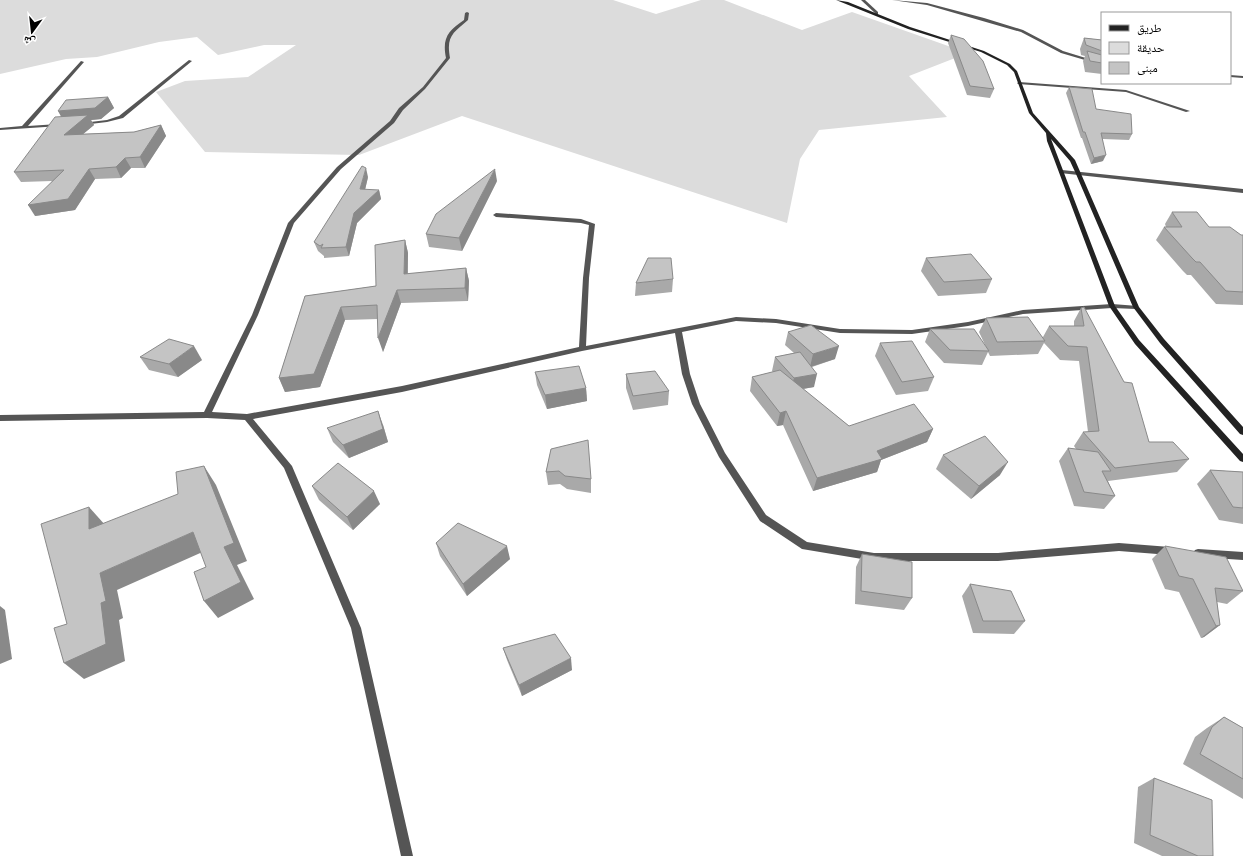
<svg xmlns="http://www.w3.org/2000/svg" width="1243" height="856" viewBox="0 0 1243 856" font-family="Overpass,'Noto Naskh Arabic',sans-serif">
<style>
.green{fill:#dcdcdc}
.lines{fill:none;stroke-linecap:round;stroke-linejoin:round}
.street{fill:#555;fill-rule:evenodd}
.secondary{fill:#222;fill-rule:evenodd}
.wall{fill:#a9a9a9}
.shaded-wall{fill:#898989}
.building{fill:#c4c4c4;stroke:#898989}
</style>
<rect width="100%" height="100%" fill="#fff"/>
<path class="green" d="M 0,0 L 613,0 L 656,14 L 701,0 L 724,0 L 802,30 L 852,12 L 968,53 L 909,76 L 947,117 L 819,130 L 800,159 L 787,223 L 462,116 L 359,155 L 205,152 L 156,92 L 185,81 L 248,77 L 296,45 L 264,45 L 218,55 L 197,37 L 159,42 L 97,57 L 66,59 L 0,74 Z"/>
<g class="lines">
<g class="street">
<path d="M 861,0 L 865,0 L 878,12 L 878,14 L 876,14 Z"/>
<path d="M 892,0 L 927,3 L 984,18 L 1023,30 L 1063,51 L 1102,63 L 1102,65 L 1061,53 L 1021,32 L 927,5 Z"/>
<path d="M 467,12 L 469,13 L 468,20 C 453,33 446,36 450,58 L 425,89 L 403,110 L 394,123 L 341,169 L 294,223 L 258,315 L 212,412 L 247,414 L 402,386 L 579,347 L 583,278 L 589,225 L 581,223 L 496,217 L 493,215 L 496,213 L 581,219 L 595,224 L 589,278 L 586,346 L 736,317 L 776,319 L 840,329 L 912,330 L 968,322 L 1023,310 L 1112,304 L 1138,306 L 1138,308 L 1136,309 L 1112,308 L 1023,314 L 968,326 L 912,334 L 840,333 L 776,323 L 736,321 L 682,332 L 690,374 L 700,404 L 725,453 L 766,515 L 807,542 L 874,553 L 998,553 L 1119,543 L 1170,547 L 1173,548 L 1175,551 L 1173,554 L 1170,555 L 1119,551 L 998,561 L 874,561 L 802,549 L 760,521 L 719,457 L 692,404 L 682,374 L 675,333 L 582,351 L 402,392 L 253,419 L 292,466 L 361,628 L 413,856 L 401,856 L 351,628 L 284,468 L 245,420 L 207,418 L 0,421 L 0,415 L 204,412 L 252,315 L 288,223 L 337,167 L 390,121 L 399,108 L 423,87 L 446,58 C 442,38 448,31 464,20 L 465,13 Z"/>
<path d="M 189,60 L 192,61 L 123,118 L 107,122 L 82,125 L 80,124 L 82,123 L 107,120 L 119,116 Z"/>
<path d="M 81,61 L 84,62 L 28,126 L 58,124 L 60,125 L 60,126 L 0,130 L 0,128 L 22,126 Z"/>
<path d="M 1230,75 L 1243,76 L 1243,78 L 1230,77 Z"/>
<path d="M 1019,82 L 1126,90 L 1190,111 L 1186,112 L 1126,92 L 1018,84 L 1017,83 Z"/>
<path d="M 1062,170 L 1243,189 L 1243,193 L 1060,173 L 1059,172 Z"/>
<path d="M 1198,549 L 1243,552 L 1243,560 L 1198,557 L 1195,556 L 1193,553 L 1195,550 Z"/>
</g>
<path class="secondary" d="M 836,0 L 848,2 L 910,27 L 984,51 L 1010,64 L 1017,71 L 1033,113 L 1075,160 L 1139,307 L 1164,339 L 1243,427 L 1243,435 L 1240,434 L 1160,343 L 1133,307 L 1076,174 L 1070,161 L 1051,139 L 1115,306 L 1139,340 L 1243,454 L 1243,462 L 1240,461 L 1135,344 L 1109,306 L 1054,159 L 1047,141 L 1046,133 L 1029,113 L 1014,72 L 1007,65 L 981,52 L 908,29 Z"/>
</g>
<g class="wall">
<path d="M 951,35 L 994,89 L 990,98 L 967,95 L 948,43 Z"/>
<path d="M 1084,38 L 1102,40 L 1102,74 L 1085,72 L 1083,61 L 1085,56 L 1081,55 L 1080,49 Z"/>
<path d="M 1069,87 L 1096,109 L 1132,134 L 1129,140 L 1103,139 L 1103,161 L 1091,164 L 1082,138 L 1081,138 L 1066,93 Z"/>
<path d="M 108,97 L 114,108 L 101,119 L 91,120 L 94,125 L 83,134 L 134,132 L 161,125 L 166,136 L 145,168 L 131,168 L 121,178 L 95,179 L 75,210 L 35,216 L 52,181 L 21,182 L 14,172 L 61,117 Z"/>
<path d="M 368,177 L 365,190 L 379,190 L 381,199 L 357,223 L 349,256 L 324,258 L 324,256 L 318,251 L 314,242 Z"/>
<path d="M 497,181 L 462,251 L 429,247 L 426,234 Z"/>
<path d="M 1172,212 L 1209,227 L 1241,235 L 1243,235 L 1243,305 L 1216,304 L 1191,275 L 1187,275 L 1183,271 L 1156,240 L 1164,227 L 1166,227 L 1165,224 Z"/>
<path d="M 405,240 L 408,253 L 408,274 L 466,268 L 469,281 L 468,301 L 401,303 L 383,352 L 378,319 L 345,320 L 320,387 L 285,392 L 279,378 L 305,296 L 376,286 Z"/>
<path d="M 926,258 L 992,279 L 986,293 L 938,296 L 921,271 Z"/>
<path d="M 673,279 L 672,292 L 635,296 L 636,283 Z"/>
<path d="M 1081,308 L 1149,442 L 1189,459 L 1177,472 L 1108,481 L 1115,496 L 1104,509 L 1074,506 L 1059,461 L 1068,448 L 1076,449 L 1074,446 L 1083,432 L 1088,432 L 1079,361 L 1060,360 L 1044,343 L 1038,354 L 990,356 L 988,352 L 982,365 L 944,363 L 925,342 L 930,329 L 986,347 L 979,332 L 986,318 L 1043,337 L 1049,326 L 1074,326 L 1074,321 Z"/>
<path d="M 788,332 L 835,359 L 812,367 L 814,387 L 803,389 L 849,426 L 933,429 L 927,442 L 881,460 L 877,472 L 813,491 L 783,425 L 777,426 L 750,391 L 752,377 L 773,372 L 772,371 L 775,357 L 794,353 L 785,345 Z"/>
<path d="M 880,343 L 934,377 L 928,391 L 896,395 L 875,356 Z"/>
<path d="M 140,357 L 202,360 L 178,377 L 149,370 Z"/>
<path d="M 535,372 L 586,388 L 587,401 L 547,409 L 537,385 Z"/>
<path d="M 626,374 L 669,391 L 668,405 L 633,410 L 626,388 Z"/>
<path d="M 383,425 L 388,442 L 349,458 L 333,442 L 327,428 Z"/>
<path d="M 551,449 L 591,479 L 591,493 L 567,489 L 560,484 L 548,485 L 546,472 Z"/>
<path d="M 943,455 L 1000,475 L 971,499 L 936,469 Z"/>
<path d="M 1210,470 L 1243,472 L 1243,524 L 1219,520 L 1197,484 Z"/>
<path d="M 312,486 L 380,504 L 353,530 L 319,500 Z"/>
<path d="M 436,543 L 510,559 L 467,596 L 440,556 Z"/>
<path d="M 1165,546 L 1243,591 L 1227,604 L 1217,602 L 1220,625 L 1204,637 L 1201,638 L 1179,592 L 1165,589 L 1152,559 Z"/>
<path d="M 862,554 L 912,598 L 904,610 L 855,604 L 856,567 Z"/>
<path d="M 970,584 L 1025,621 L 1014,634 L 973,633 L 962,596 Z"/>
<path d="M 503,648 L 572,670 L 522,696 L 507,660 Z"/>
<path d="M 1224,717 L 1243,728 L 1243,799 L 1183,764 L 1195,737 L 1207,728 Z"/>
<path d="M 1154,778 L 1213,856 L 1162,856 L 1134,843 L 1138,787 Z"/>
</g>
<g class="shaded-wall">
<path d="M 108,97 L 114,108 L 101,119 L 91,120 L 94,125 L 70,145 L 64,135 L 64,122 L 58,111 Z"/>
<path d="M 161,125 L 166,136 L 145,168 L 140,157 Z"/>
<path d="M 1106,155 L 1103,161 L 1091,164 L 1094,158 Z"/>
<path d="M 125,158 L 131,168 L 121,178 L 116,167 Z"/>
<path d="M 366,168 L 368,177 L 363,198 L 360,189 Z"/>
<path d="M 89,169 L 95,179 L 75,210 L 35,216 L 28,205 Z"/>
<path d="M 495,169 L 497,181 L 462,251 L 459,238 Z"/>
<path d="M 379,190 L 381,199 L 357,223 L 349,256 L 346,247 L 354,213 Z"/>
<path d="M 405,240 L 408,253 L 407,287 L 404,274 Z"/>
<path d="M 466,268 L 469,281 L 468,301 L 465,288 Z"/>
<path d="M 397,290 L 401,303 L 383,352 L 378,338 Z"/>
<path d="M 341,307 L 345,320 L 320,387 L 285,392 L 279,378 Z"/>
<path d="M 194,346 L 202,360 L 178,377 L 169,364 Z"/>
<path d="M 839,346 L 835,359 L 810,367 L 813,354 Z"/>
<path d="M 817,374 L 814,387 L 790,391 L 794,378 Z"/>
<path d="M 586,388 L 587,401 L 547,409 L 545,395 Z"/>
<path d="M 378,411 L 383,425 L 388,442 L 349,458 L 343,445 Z"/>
<path d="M 786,411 L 783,425 L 777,426 L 780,413 Z"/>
<path d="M 933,429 L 927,442 L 881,460 L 877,472 L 813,491 L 817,478 L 877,451 Z"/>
<path d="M 1008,462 L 1000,475 L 971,499 L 979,486 Z"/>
<path d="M 204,466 L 216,485 L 247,561 L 237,565 L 254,599 L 218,618 L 204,601 L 224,547 Z"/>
<path d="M 374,491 L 380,504 L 353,530 L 347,517 Z"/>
<path d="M 89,507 L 106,526 L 89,529 Z"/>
<path d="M 193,532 L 207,550 L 117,590 L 123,618 L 119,620 L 125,661 L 84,679 L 64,663 L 101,603 L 100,573 Z"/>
<path d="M 507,546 L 510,559 L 467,596 L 463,584 Z"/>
<path d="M 0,606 L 5,610 L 12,659 L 0,664 Z"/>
<path d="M 1220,625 L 1204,637 L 1201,638 L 1216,626 Z"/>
<path d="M 571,658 L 572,670 L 522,696 L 519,685 Z"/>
</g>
<g class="building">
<path d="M 951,35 L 964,39 L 983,61 L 994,89 L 970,86 Z"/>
<path d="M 1084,38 L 1102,40 L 1102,51 L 1086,45 Z"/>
<path d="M 1087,51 L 1102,55 L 1102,63 L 1090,61 Z"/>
<path d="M 1069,87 L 1092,89 L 1096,109 L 1131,114 L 1132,134 L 1101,133 L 1106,155 L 1094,158 L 1085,132 L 1083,132 Z"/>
<path d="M 108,97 L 95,108 L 58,111 L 66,100 Z"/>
<path d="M 88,115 L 64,135 L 134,132 L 161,125 L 140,157 L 125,158 L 116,167 L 89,169 L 68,199 L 28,205 L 64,170 L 14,172 L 55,117 Z"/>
<path d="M 362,166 L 366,168 L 360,189 L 379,190 L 354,213 L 346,247 L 321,248 L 323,244 L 320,246 L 314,242 Z"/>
<path d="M 495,169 L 459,238 L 426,234 L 436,214 Z"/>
<path d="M 1172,212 L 1197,212 L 1209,227 L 1230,227 L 1241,235 L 1243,235 L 1243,292 L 1226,291 L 1200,262 L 1196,262 L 1192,258 L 1164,227 L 1182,227 Z"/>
<path d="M 405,240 L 404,274 L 466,268 L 465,288 L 397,290 L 378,338 L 377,305 L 341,307 L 314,374 L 279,378 L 305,296 L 376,286 L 375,245 Z"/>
<path d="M 971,254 L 992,279 L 944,282 L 926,258 Z"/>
<path d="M 648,258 L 671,258 L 673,279 L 636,283 Z"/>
<path d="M 1084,307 L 1124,382 L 1132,383 L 1149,442 L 1173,442 L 1189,459 L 1115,468 L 1083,432 L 1099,431 L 1087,347 L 1068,346 L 1049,326 L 1084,326 L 1081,308 Z"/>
<path d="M 1028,317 L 1045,341 L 997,342 L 986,318 Z"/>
<path d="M 811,325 L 839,346 L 813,354 L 788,332 Z"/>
<path d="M 930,329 L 974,329 L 989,351 L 950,350 Z"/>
<path d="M 169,339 L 194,346 L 169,364 L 140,357 Z"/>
<path d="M 912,341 L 934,377 L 902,382 L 880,343 Z"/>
<path d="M 800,352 L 817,374 L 794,378 L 775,357 Z"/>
<path d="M 579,366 L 586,388 L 545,395 L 535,372 Z"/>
<path d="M 780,370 L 849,426 L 914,404 L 933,429 L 877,451 L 882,459 L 817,478 L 786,411 L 780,413 L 752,377 Z"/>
<path d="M 655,371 L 669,391 L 633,396 L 626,374 Z"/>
<path d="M 378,411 L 383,429 L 343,445 L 327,428 Z"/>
<path d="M 985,436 L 1008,462 L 979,486 L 943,455 Z"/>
<path d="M 588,440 L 591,479 L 565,476 L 559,471 L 546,472 L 551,449 Z"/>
<path d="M 1068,448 L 1098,452 L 1111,471 L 1102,471 L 1115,496 L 1084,492 Z"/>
<path d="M 338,463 L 374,491 L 347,517 L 312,486 Z"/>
<path d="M 204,466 L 234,543 L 224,547 L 241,582 L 204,601 L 194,572 L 206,567 L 193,532 L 100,573 L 106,601 L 101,603 L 106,644 L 64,663 L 54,628 L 67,624 L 41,524 L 89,507 L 89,529 L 178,494 L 176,472 Z"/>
<path d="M 1210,470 L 1243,472 L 1243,508 L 1233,507 Z"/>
<path d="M 458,523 L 507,546 L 463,584 L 436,543 Z"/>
<path d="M 1165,546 L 1226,557 L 1243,591 L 1215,588 L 1220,625 L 1216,626 L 1193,579 L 1179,576 Z"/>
<path d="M 862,554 L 912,562 L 912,598 L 861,591 Z"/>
<path d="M 970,584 L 1011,591 L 1025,621 L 983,621 Z"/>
<path d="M 555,634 L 571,658 L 519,685 L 503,648 Z"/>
<path d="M 1224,717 L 1243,728 L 1243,779 L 1200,754 L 1212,727 Z"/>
<path d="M 1154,778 L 1212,800 L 1213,856 L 1198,856 L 1150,835 Z"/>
</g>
<rect x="1101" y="12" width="130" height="72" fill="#ffffff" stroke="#999999"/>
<rect x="1109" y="25" width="20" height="6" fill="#222222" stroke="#999999"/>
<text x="1137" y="32" font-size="12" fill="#000000">طريق</text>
<rect x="1109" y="42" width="20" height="12" fill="#dcdcdc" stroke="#999999"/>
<text x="1137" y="52" font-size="12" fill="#000000">حديقة</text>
<rect x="1109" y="62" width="20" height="12" fill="#c4c4c4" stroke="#999999"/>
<text x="1137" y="72" font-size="12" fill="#000000">مبنى</text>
<g transform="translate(32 32) rotate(195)" stroke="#ffffff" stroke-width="3" paint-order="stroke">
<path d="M0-3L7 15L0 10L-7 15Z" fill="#000000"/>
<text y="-6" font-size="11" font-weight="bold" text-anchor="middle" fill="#000000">ش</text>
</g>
</svg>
